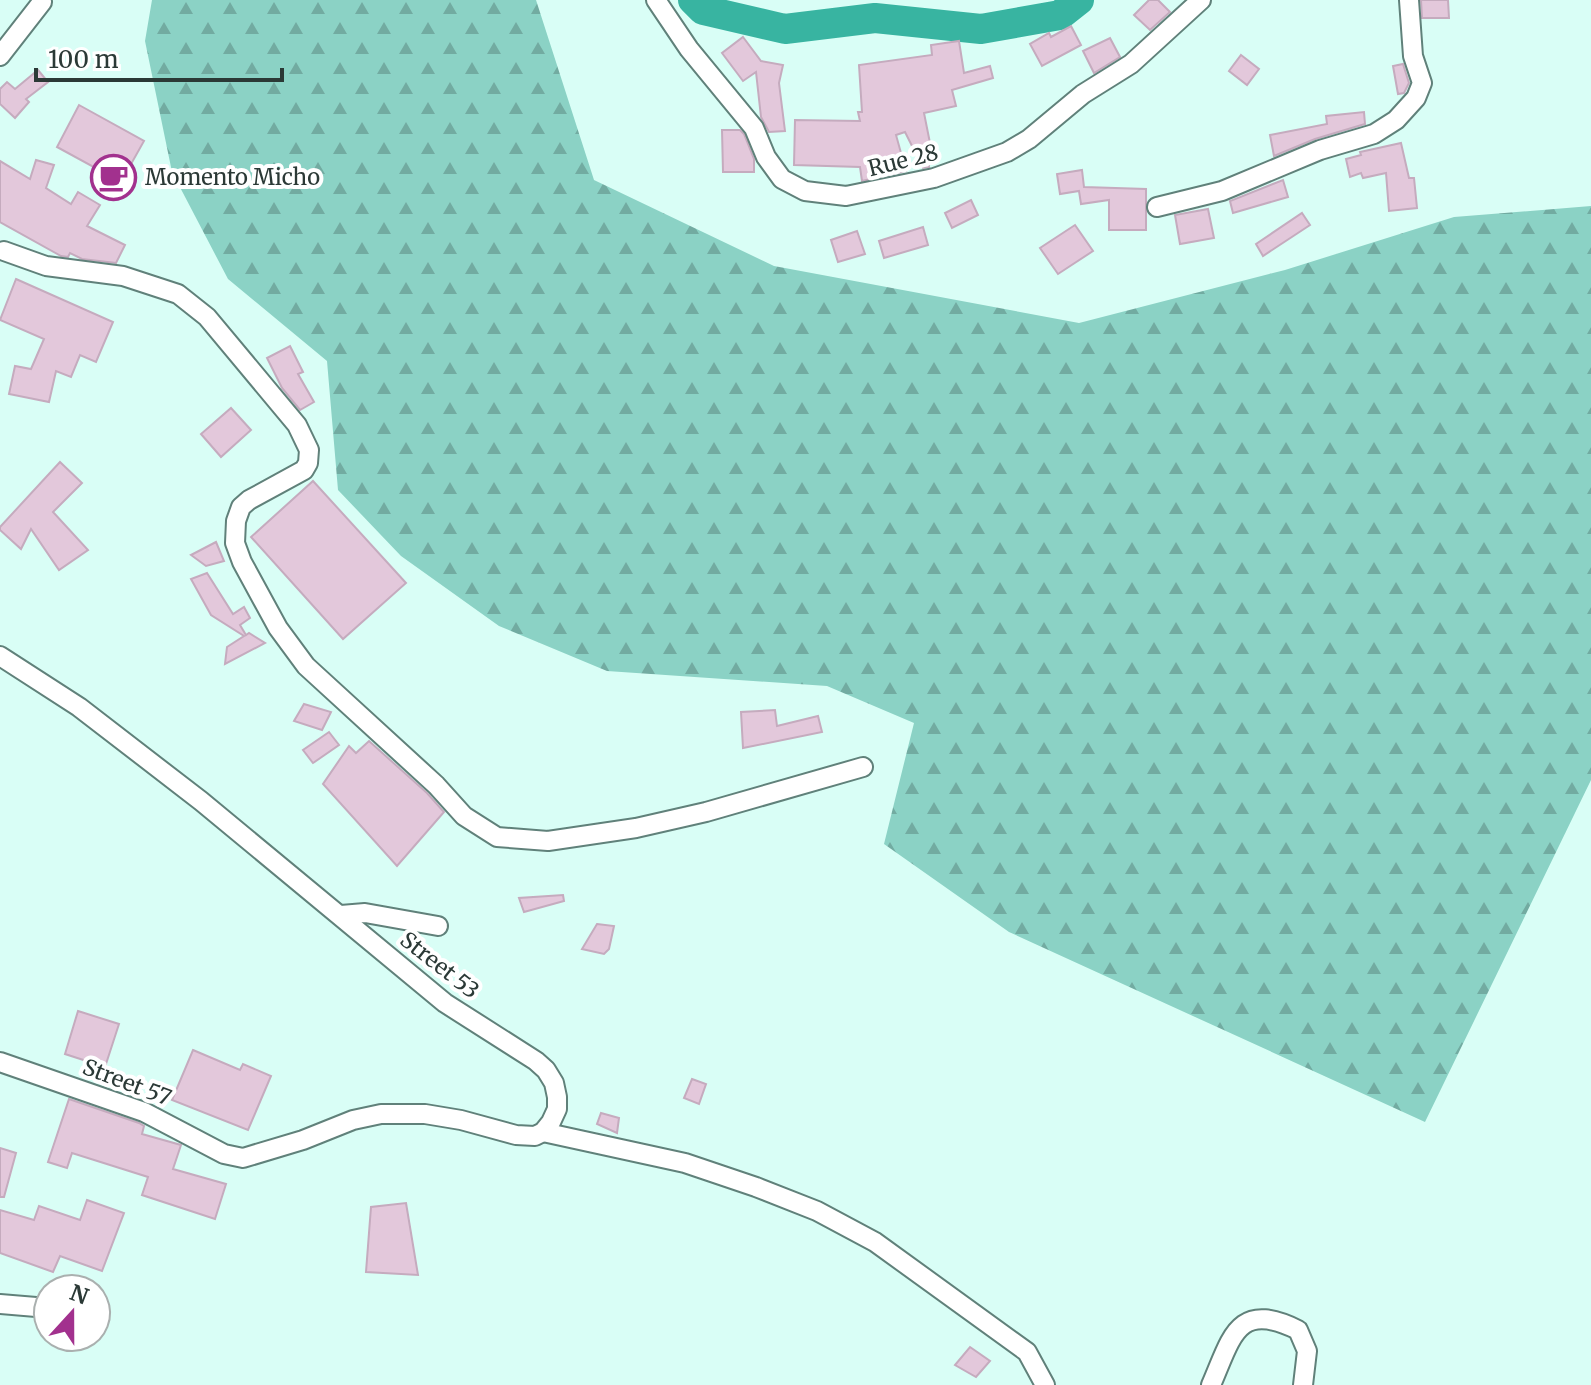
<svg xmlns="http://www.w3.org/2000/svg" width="1591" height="1385" viewBox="0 0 1591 1385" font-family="Merriweather,serif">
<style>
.forest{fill:url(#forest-firs)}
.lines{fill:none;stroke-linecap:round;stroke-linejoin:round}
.river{stroke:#38b4a1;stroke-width:30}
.building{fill:#e3c8db;stroke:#c5abbe;stroke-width:2}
.minor-casing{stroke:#60817a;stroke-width:22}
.minor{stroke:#fff;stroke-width:18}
.labels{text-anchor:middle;stroke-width:8;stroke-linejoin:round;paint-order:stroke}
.street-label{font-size:22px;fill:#2b3936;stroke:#fff}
.poi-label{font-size:22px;fill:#2b3936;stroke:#fff;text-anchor:start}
</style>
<defs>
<pattern id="forest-firs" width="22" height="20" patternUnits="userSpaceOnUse" patternTransform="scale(2)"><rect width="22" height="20" fill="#8bd2c5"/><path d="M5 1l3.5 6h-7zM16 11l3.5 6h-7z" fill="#72aba1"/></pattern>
</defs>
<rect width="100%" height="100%" fill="#d9fef6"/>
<path class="forest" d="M 152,0 L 536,0 L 594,180 L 774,266 L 1079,323 L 1285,270 L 1454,217 L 1591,206 L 1591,780 L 1425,1122 L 1009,932 L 884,844 L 914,723 L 827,686 L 607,671 L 499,626 L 401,556 L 338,490 L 327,361 L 228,279 L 172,172 L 145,41 Z"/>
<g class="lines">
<path class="river" d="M 693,0 L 703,10 L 785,29 L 875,18 L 981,29 L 1060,15 L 1079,0"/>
</g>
<g class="building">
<path d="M 1149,0 L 1158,0 L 1170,12 L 1150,30 L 1134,15 Z"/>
<path d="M 1421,0 L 1448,0 L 1449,18 L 1422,18 Z"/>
<path d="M 1071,26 L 1081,45 L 1042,66 L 1030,44 L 1049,33 L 1051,37 Z"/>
<path d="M 743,37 L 761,61 L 783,65 L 779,83 L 785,131 L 769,132 L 761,117 L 756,72 L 743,81 L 722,53 Z"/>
<path d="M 1110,38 L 1120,57 L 1094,73 L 1083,51 Z"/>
<path d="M 959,41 L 964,73 L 990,66 L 993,78 L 952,90 L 956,106 L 924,113 L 930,143 L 925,144 L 929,167 L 923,168 L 905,132 L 896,135 L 906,171 L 862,181 L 860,167 L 794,165 L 795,120 L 860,121 L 858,112 L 862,112 L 859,65 L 932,55 L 931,45 Z"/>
<path d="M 1241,55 L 1259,69 L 1247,85 L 1229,71 Z"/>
<path d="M 1403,64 L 1409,83 L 1404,93 L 1398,94 L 1393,66 Z"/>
<path d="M 38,70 L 48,82 L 26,99 L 29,102 L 15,118 L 0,104 L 0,89 L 7,82 L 15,89 Z"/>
<path d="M 79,105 L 144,141 L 121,182 L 57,147 Z"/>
<path d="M 1364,112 L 1365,124 L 1315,139 L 1274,156 L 1270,135 L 1327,124 L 1326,116 Z"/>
<path d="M 722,130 L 740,130 L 744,134 L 754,159 L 754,172 L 723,172 Z"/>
<path d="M 1401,143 L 1409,178 L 1414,178 L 1417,208 L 1389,211 L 1386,173 L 1363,178 L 1361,173 L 1350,177 L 1346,159 L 1361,155 L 1360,152 Z"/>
<path d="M 36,160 L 54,165 L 46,188 L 71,204 L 78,192 L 100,205 L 87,226 L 125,245 L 116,263 L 82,259 L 70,253 L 68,257 L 61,256 L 0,222 L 0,161 L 30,179 Z"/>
<path d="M 1082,170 L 1084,187 L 1146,189 L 1146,230 L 1109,230 L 1109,200 L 1081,204 L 1079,191 L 1060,194 L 1057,174 Z"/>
<path d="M 1283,180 L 1288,197 L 1233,213 L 1230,201 Z"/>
<path d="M 971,200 L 978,215 L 952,228 L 945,213 Z"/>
<path d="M 1208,209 L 1214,238 L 1180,244 L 1175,215 Z"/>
<path d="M 1302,213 L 1310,225 L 1263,256 L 1256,244 Z"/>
<path d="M 1075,225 L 1093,251 L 1058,274 L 1040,248 Z"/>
<path d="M 923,227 L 928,245 L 884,258 L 879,241 Z"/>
<path d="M 857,231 L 865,254 L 838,262 L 831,240 Z"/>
<path d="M 16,279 L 113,322 L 96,362 L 80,355 L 71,377 L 56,371 L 49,402 L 9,394 L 15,366 L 31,369 L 44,339 L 0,320 Z"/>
<path d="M 290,346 L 303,372 L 298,374 L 314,402 L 300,410 L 282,388 L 267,358 Z"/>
<path d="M 231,408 L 251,430 L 221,457 L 201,434 Z"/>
<path d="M 60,462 L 82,483 L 53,512 L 88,550 L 59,570 L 31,529 L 21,549 L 0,530 L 0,527 Z"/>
<path d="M 313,481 L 406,583 L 343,639 L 251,537 Z"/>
<path d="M 216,542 L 224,561 L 206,566 L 191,555 Z"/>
<path d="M 207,573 L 233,614 L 244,607 L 250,618 L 240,625 L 246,635 L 249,633 L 265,643 L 225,664 L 227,647 L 244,636 L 211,615 L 191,579 Z"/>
<path d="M 304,704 L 331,712 L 322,730 L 294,721 Z"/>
<path d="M 775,710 L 777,726 L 818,716 L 822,732 L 743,748 L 741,712 Z"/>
<path d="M 329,732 L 339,745 L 313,763 L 303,750 Z"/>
<path d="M 369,741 L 427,793 L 444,812 L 397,866 L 323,784 L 349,746 L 356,753 Z"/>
<path d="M 563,895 L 564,901 L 524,912 L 519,898 Z"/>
<path d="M 597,924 L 614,926 L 609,949 L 604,954 L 582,949 Z"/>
<path d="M 78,1011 L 119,1024 L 105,1067 L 65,1054 Z"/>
<path d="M 193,1050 L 240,1070 L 243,1064 L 271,1076 L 248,1130 L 172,1100 Z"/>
<path d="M 692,1079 L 706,1084 L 699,1104 L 684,1098 Z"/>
<path d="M 69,1099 L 139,1123 L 144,1126 L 142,1134 L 181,1145 L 173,1169 L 226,1184 L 215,1219 L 142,1195 L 148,1177 L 72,1153 L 67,1168 L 48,1162 Z"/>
<path d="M 601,1113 L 619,1118 L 617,1133 L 597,1124 Z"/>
<path d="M 0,1148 L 16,1153 L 4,1197 L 0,1197 Z"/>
<path d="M 87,1200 L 124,1213 L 102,1271 L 60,1256 L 53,1272 L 0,1253 L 0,1210 L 34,1220 L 39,1206 L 80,1220 Z"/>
<path d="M 406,1203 L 418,1275 L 366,1272 L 371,1207 Z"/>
<path d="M 970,1347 L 990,1361 L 976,1377 L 955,1365 Z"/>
</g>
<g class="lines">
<defs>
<g id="minor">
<path d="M 656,0 L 689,49 L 754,128 L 766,157 L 782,179 L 805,191 L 846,196 L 934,178 L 1007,152 L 1029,139 L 1083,94 L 1131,64 L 1201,0"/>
<path d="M 0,56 L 42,2"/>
<path d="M 1157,207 L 1222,191 L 1320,150 L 1374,134 L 1396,120 L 1416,98 L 1422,83 L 1413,56 L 1409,0"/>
<path d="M 4,251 L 46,266 L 123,276 L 178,294 L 207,317 L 297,425 L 309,450 L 308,463 L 304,470 L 249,500 L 241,507 L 236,521 L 235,543 L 242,562 L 278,628 L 306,666 L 436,785 L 464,816 L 497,837 L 548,841 L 636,828 L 706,812 L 863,767"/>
<path d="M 0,656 L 79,707 L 201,801 L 445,1003 L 536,1061 L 546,1070 L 554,1083 L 557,1097 L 557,1109 L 551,1122 L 543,1132 L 535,1136 L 516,1135 L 461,1120 L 425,1114 L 381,1114 L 353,1120 L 303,1140 L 243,1158 L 224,1154 L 144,1112 L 0,1062"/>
<path d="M 341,915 L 365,913 L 438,926"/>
<path d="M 543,1132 L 685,1163 L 756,1187 L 817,1211 L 875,1242 L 1027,1352 L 1045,1385"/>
<path d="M 0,1304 L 48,1308"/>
<path d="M 1211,1385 C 1232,1337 1237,1300 1298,1330 L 1307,1351 L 1303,1385"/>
</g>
</defs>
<use href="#minor" class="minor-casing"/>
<use href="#minor" class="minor"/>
</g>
<defs>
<symbol id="cafe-ring" viewBox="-11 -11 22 22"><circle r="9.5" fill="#fff" stroke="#a2318e" stroke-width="1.5"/><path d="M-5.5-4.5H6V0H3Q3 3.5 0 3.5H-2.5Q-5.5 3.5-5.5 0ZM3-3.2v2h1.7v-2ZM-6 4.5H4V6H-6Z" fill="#a2318e"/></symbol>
</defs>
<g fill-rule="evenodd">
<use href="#cafe-ring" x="88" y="152" width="51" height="51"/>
</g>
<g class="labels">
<g class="street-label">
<text transform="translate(903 160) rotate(-14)" y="8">Rue 28</text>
<text transform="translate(440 965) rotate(38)" y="8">Street 53</text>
<text transform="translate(127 1082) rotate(21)" y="8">Street 57</text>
</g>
<g class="poi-label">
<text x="145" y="185">Momento Micho</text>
</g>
</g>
<g transform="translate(72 1313) rotate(21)"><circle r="38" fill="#ffffff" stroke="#aab0af" stroke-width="2"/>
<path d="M0-6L14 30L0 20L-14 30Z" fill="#a2318e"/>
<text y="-12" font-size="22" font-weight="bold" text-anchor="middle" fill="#2b3936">N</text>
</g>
<path d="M36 68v12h246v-12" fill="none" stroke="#2b3936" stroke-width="4"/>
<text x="48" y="68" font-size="24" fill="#2b3936" stroke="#ffffff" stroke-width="6" paint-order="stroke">100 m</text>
</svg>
